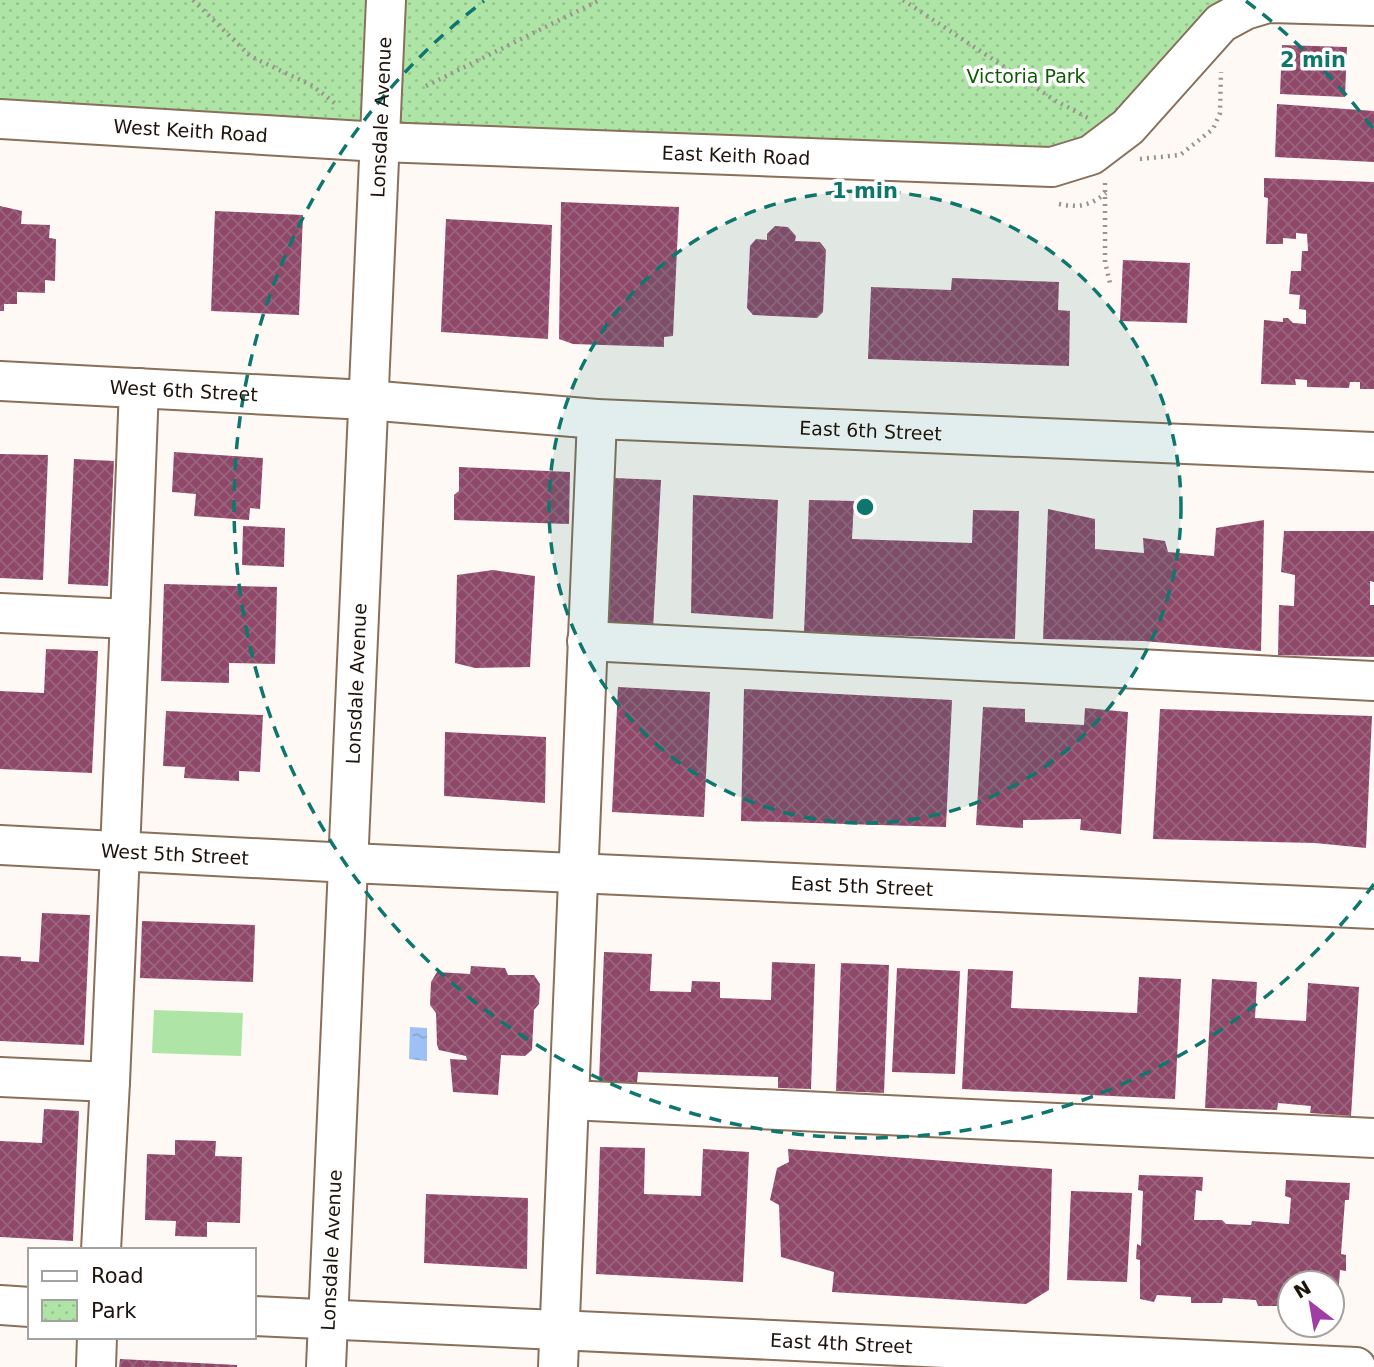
<svg xmlns="http://www.w3.org/2000/svg" width="1374" height="1367" viewBox="0 0 1374 1367" font-family="'DejaVu Sans',sans-serif">
<style>
.green{fill:#aee5a6}
.park{fill:url(#park-dots)}
.water{fill:url(#water-ripples)}
.building{fill:url(#building-cross-hatch)}
.lines{fill:none;stroke-linecap:round;stroke-linejoin:round}
.minor-casing{stroke:#88705b;stroke-width:42}
.major-casing{stroke:#88705b;stroke-width:42}
.path{stroke:#9a938d;stroke-width:4.5;stroke-dasharray:2 5;stroke-linecap:butt}
.minor{stroke:#fff;stroke-width:38}
.major{stroke:#fff;stroke-width:38}
.ring{fill:none;stroke:#0f766e;stroke-width:3.5;stroke-dasharray:12 9}
.labels{text-anchor:middle;stroke-width:7;stroke-linejoin:round;paint-order:stroke}
.park-label{font-size:19px;fill:#0e5a02;stroke:#fff}
.street-label{font-size:19px;fill:#1d140c;stroke:#fff}
.centre{fill:#0f766e;stroke:#fff;stroke-width:3.5}
.ring-label{font-size:21px;text-anchor:middle;font-weight:bold;fill:#0f766e;stroke:#fff;stroke-width:7;stroke-linejoin:round;paint-order:stroke}
</style>
<defs>
<pattern id="park-dots" width="8" height="8" patternUnits="userSpaceOnUse" patternTransform="scale(1.75)"><rect width="8" height="8" fill="#aee5a6"/><path d="M2 2h.1M6 6h.1" fill="none" stroke="#95c48e" stroke-width="1.8" stroke-linecap="round"/></pattern>
<pattern id="water-ripples" width="26" height="14" patternUnits="userSpaceOnUse" patternTransform="scale(1.75)"><rect width="26" height="14" fill="#9ec1f5"/><path d="M2 4q2-2 4 0t4 0M15 11q2-2 4 0t4 0" fill="none" stroke="#88a5d1"/></pattern>
<pattern id="building-cross-hatch" width="8" height="8" patternUnits="userSpaceOnUse" patternTransform="scale(1.75)"><rect width="8" height="8" fill="#8f4869"/><path d="M0 0l8 8M0 8l8-8" fill="none" stroke="#9a647c"/></pattern>
</defs>
<rect width="100%" height="100%" fill="#fef9f4"/>
<path class="green" d="M 154,1010 L 243,1013 L 241,1056 L 152,1053 Z"/>
<path class="park" d="M 0,0 L 1238,0 L 1087,140 L 1053,154 L 0,104 Z"/>
<path class="water" d="M 410,1027 L 427,1028 L 427,1061 L 409,1059 Z"/>
<g class="building">
<path d="M 1282,45 L 1347,47 L 1345,97 L 1280,94 Z"/>
<path d="M 1277,104 L 1374,111 L 1374,162 L 1275,157 Z"/>
<path d="M 1264,178 L 1374,182 L 1374,389 L 1360,389 L 1360,382 L 1350,382 L 1349,388 L 1307,387 L 1307,380 L 1295,379 L 1296,385 L 1261,384 L 1264,320 L 1283,322 L 1283,318 L 1288,318 L 1293,323 L 1306,324 L 1306,310 L 1299,309 L 1300,295 L 1289,294 L 1291,271 L 1301,271 L 1302,251 L 1308,251 L 1307,234 L 1296,233 L 1296,239 L 1283,238 L 1283,244 L 1266,244 L 1268,198 L 1264,197 Z"/>
<path d="M 561,202 L 679,207 L 673,336 L 664,337 L 664,347 L 573,344 L 559,339 Z"/>
<path d="M 0,206 L 22,211 L 21,224 L 50,225 L 49,238 L 56,239 L 55,281 L 45,280 L 45,293 L 17,292 L 17,304 L 4,304 L 4,311 L 0,311 Z"/>
<path d="M 215,211 L 303,215 L 299,315 L 211,311 Z"/>
<path d="M 446,219 L 552,225 L 548,339 L 441,332 Z"/>
<path d="M 775,226 L 788,227 L 796,236 L 795,241 L 820,242 L 826,250 L 823,312 L 817,318 L 753,315 L 747,308 L 750,246 L 756,239 L 767,240 L 767,234 Z"/>
<path d="M 1123,260 L 1190,263 L 1187,323 L 1120,321 Z"/>
<path d="M 952,278 L 1059,282 L 1058,310 L 1070,311 L 1069,366 L 868,359 L 871,287 L 951,290 Z"/>
<path d="M 174,452 L 263,458 L 260,509 L 250,508 L 249,520 L 194,516 L 196,494 L 172,492 Z"/>
<path d="M 0,454 L 48,455 L 43,580 L 0,578 Z"/>
<path d="M 74,459 L 114,461 L 108,586 L 68,584 Z"/>
<path d="M 459,467 L 570,472 L 569,524 L 454,520 L 454,495 L 459,491 Z"/>
<path d="M 614,478 L 661,480 L 653,630 L 607,628 Z"/>
<path d="M 693,495 L 778,500 L 773,619 L 691,613 Z"/>
<path d="M 809,500 L 854,501 L 852,539 L 972,543 L 973,510 L 1019,511 L 1015,639 L 804,633 Z"/>
<path d="M 1048,509 L 1095,519 L 1095,549 L 1144,553 L 1143,538 L 1165,541 L 1168,552 L 1214,556 L 1216,528 L 1264,520 L 1261,651 L 1143,641 L 1043,639 Z"/>
<path d="M 243,526 L 285,528 L 284,567 L 242,565 Z"/>
<path d="M 1284,531 L 1374,531 L 1374,582 L 1370,581 L 1370,605 L 1374,605 L 1374,657 L 1278,655 L 1279,605 L 1294,606 L 1295,575 L 1281,572 Z"/>
<path d="M 493,570 L 535,576 L 530,667 L 475,668 L 455,663 L 457,575 Z"/>
<path d="M 164,584 L 277,587 L 275,664 L 229,663 L 229,683 L 161,681 Z"/>
<path d="M 46,649 L 98,651 L 92,773 L 0,769 L 0,691 L 44,693 Z"/>
<path d="M 618,687 L 710,692 L 704,817 L 612,812 Z"/>
<path d="M 744,689 L 952,700 L 946,827 L 741,821 Z"/>
<path d="M 983,707 L 1025,709 L 1025,722 L 1084,725 L 1085,708 L 1128,712 L 1121,834 L 1080,830 L 1081,819 L 1023,820 L 1023,828 L 976,825 Z"/>
<path d="M 1160,709 L 1372,716 L 1366,848 L 1315,843 L 1153,839 Z"/>
<path d="M 166,711 L 263,715 L 260,772 L 239,771 L 239,781 L 184,778 L 185,767 L 163,766 Z"/>
<path d="M 445,732 L 546,737 L 545,803 L 444,796 Z"/>
<path d="M 42,913 L 90,915 L 84,1045 L 0,1041 L 0,956 L 21,957 L 21,961 L 39,962 Z"/>
<path d="M 142,921 L 255,925 L 253,982 L 140,978 Z"/>
<path d="M 604,952 L 652,954 L 650,991 L 691,992 L 692,981 L 720,982 L 720,998 L 771,1000 L 772,962 L 815,964 L 811,1089 L 778,1088 L 778,1077 L 638,1072 L 637,1083 L 599,1082 Z"/>
<path d="M 841,963 L 889,965 L 884,1093 L 836,1091 Z"/>
<path d="M 471,966 L 505,968 L 508,975 L 534,975 L 540,984 L 539,1004 L 534,1010 L 532,1050 L 525,1056 L 501,1055 L 498,1095 L 453,1092 L 450,1059 L 467,1060 L 466,1056 L 439,1050 L 437,1045 L 436,1013 L 430,1005 L 431,982 L 437,972 L 470,974 Z"/>
<path d="M 897,968 L 960,971 L 955,1074 L 892,1072 Z"/>
<path d="M 968,969 L 1013,971 L 1011,1008 L 1137,1013 L 1139,977 L 1181,979 L 1175,1099 L 962,1089 Z"/>
<path d="M 1212,979 L 1257,982 L 1255,1018 L 1306,1021 L 1308,983 L 1359,987 L 1351,1116 L 1310,1113 L 1311,1106 L 1278,1103 L 1277,1110 L 1205,1108 Z"/>
<path d="M 44,1109 L 79,1111 L 73,1241 L 0,1237 L 0,1141 L 42,1143 Z"/>
<path d="M 175,1140 L 216,1141 L 215,1156 L 242,1157 L 240,1223 L 207,1222 L 207,1237 L 175,1236 L 176,1221 L 145,1220 L 147,1154 L 175,1155 Z"/>
<path d="M 600,1147 L 645,1148 L 644,1194 L 701,1196 L 703,1149 L 749,1152 L 743,1282 L 596,1274 Z"/>
<path d="M 788,1149 L 1052,1169 L 1049,1290 L 1026,1304 L 832,1292 L 834,1272 L 781,1257 L 779,1205 L 770,1200 L 777,1168 L 789,1162 Z"/>
<path d="M 1139,1175 L 1203,1177 L 1202,1191 L 1196,1190 L 1194,1220 L 1222,1220 L 1226,1224 L 1251,1225 L 1252,1221 L 1289,1224 L 1291,1198 L 1285,1196 L 1286,1180 L 1350,1183 L 1349,1200 L 1345,1200 L 1341,1254 L 1346,1255 L 1346,1271 L 1340,1270 L 1337,1310 L 1332,1310 L 1332,1283 L 1290,1283 L 1290,1302 L 1287,1306 L 1258,1306 L 1256,1300 L 1223,1298 L 1222,1303 L 1191,1303 L 1191,1297 L 1157,1295 L 1154,1302 L 1140,1299 L 1140,1260 L 1136,1259 L 1137,1244 L 1141,1246 L 1143,1191 L 1138,1190 Z"/>
<path d="M 1071,1191 L 1132,1193 L 1127,1282 L 1067,1280 Z"/>
<path d="M 426,1194 L 528,1198 L 527,1269 L 424,1263 Z"/>
<path d="M 120,1359 L 237,1365 L 237,1367 L 119,1367 Z"/>
</g>
<g class="lines">
<defs>
<g id="minor">
<path id="s1" d="M 0,119 L 380,142 L 1052,167 L 1091,155 L 1128,127 L 1221,23 L 1245,10 L 1268,3 L 1374,6"/>
<path id="s2" d="M 0,381 L 367,400 L 597,419 L 1374,452"/>
<path d="M 0,613 L 130,619 L 139,388"/>
<path d="M 587,641 L 1374,681"/>
<path id="s3" d="M 0,845 L 350,863 L 1374,909"/>
<path d="M 0,1077 L 110,1082 L 130,619"/>
<path d="M 569,1100 L 1374,1138"/>
<path d="M 101,1250 L 110,1082"/>
<path d="M 0,1305 L 30,1307"/>
<path id="s4" d="M 254,1316 L 1356,1367"/>
<path d="M 96,1367 L 97,1337"/>
<path d="M 558,1367 L 597,419"/>
</g>
<g id="major">
<path id="s5" d="M 326,1367 L 386,0"/>
</g>
</defs>
<use href="#minor" class="minor-casing"/>
<use href="#major" class="major-casing"/>
<g class="path">
<path d="M 193,0 L 250,56 L 313,86 L 337,105"/>
<path d="M 903,0 L 1056,101 L 1088,118"/>
<path d="M 426,86 L 600,0"/>
<path d="M 1140,159 L 1180,155 L 1213,129 L 1220,113 L 1221,72"/>
<path d="M 1105,183 L 1105,262 L 1110,283"/>
<path d="M 1059,204 C 1080,208 1089,206 1106,193"/>
</g>
<use href="#minor" class="minor"/>
<use href="#major" class="major"/>
</g>
<circle cx="865" cy="507" r="316" fill="#0f766e" fill-opacity=".12"/>
<g class="ring">
<circle cx="865" cy="507" r="316"/>
<path d="M1374 884A633 633 0 1 1 484 1M1246 1A633 633 0 0 1 1374 130"/>
</g>
<g class="labels">
<g class="park-label">
<text x="1026" y="83">Victoria Park</text>
</g>
<g class="street-label">
<text dy="7" stroke="none"><textPath href="#s5" startOffset="1251">Lonsdale Avenue</textPath></text>
<text dy="7" stroke="none"><textPath href="#s1" startOffset="191">West Keith Road</textPath></text>
<text dy="7" stroke="none"><textPath href="#s1" startOffset="737">East Keith Road</textPath></text>
<text dy="7" stroke="none"><textPath href="#s2" startOffset="184">West 6th Street</textPath></text>
<text dy="7" stroke="none"><textPath href="#s2" startOffset="872">East 6th Street</textPath></text>
<text dy="7" stroke="none"><textPath href="#s5" startOffset="684">Lonsdale Avenue</textPath></text>
<text dy="7" stroke="none"><textPath href="#s3" startOffset="175">West 5th Street</textPath></text>
<text dy="7" stroke="none"><textPath href="#s3" startOffset="863">East 5th Street</textPath></text>
<text dy="7" stroke="none"><textPath href="#s5" startOffset="117">Lonsdale Avenue</textPath></text>
<text dy="7" stroke="none"><textPath href="#s4" startOffset="588">East 4th Street</textPath></text>
</g>
</g>
<circle cx="865" cy="507" r="10" class="centre"/>
<g class="ring-label">
<text x="1313" y="67">2 min</text>
<text x="865" y="198">1 min</text>
</g>
<rect x="28" y="1248" width="228" height="91" fill="#ffffff" stroke="#a5a19e" stroke-width="2"/>
<rect x="42" y="1271" width="35" height="10" fill="#ffffff" stroke="#a5a19e" stroke-width="2"/>
<text x="91" y="1283" font-size="21" fill="#1d140c">Road</text>
<rect x="42" y="1300" width="35" height="21" fill="url(#park-dots)" stroke="#a5a19e" stroke-width="2"/>
<text x="91" y="1318" font-size="21" fill="#1d140c">Park</text>
<g transform="translate(1311 1304) rotate(329)"><circle r="33" fill="#ffffff" stroke="#a5a19e" stroke-width="2"/>
<path d="M0-5L12 26L0 18L-12 26Z" fill="#a03ea6"/>
<text y="-10" font-size="19" font-weight="bold" text-anchor="middle" fill="#1d140c">N</text>
</g>
</svg>
